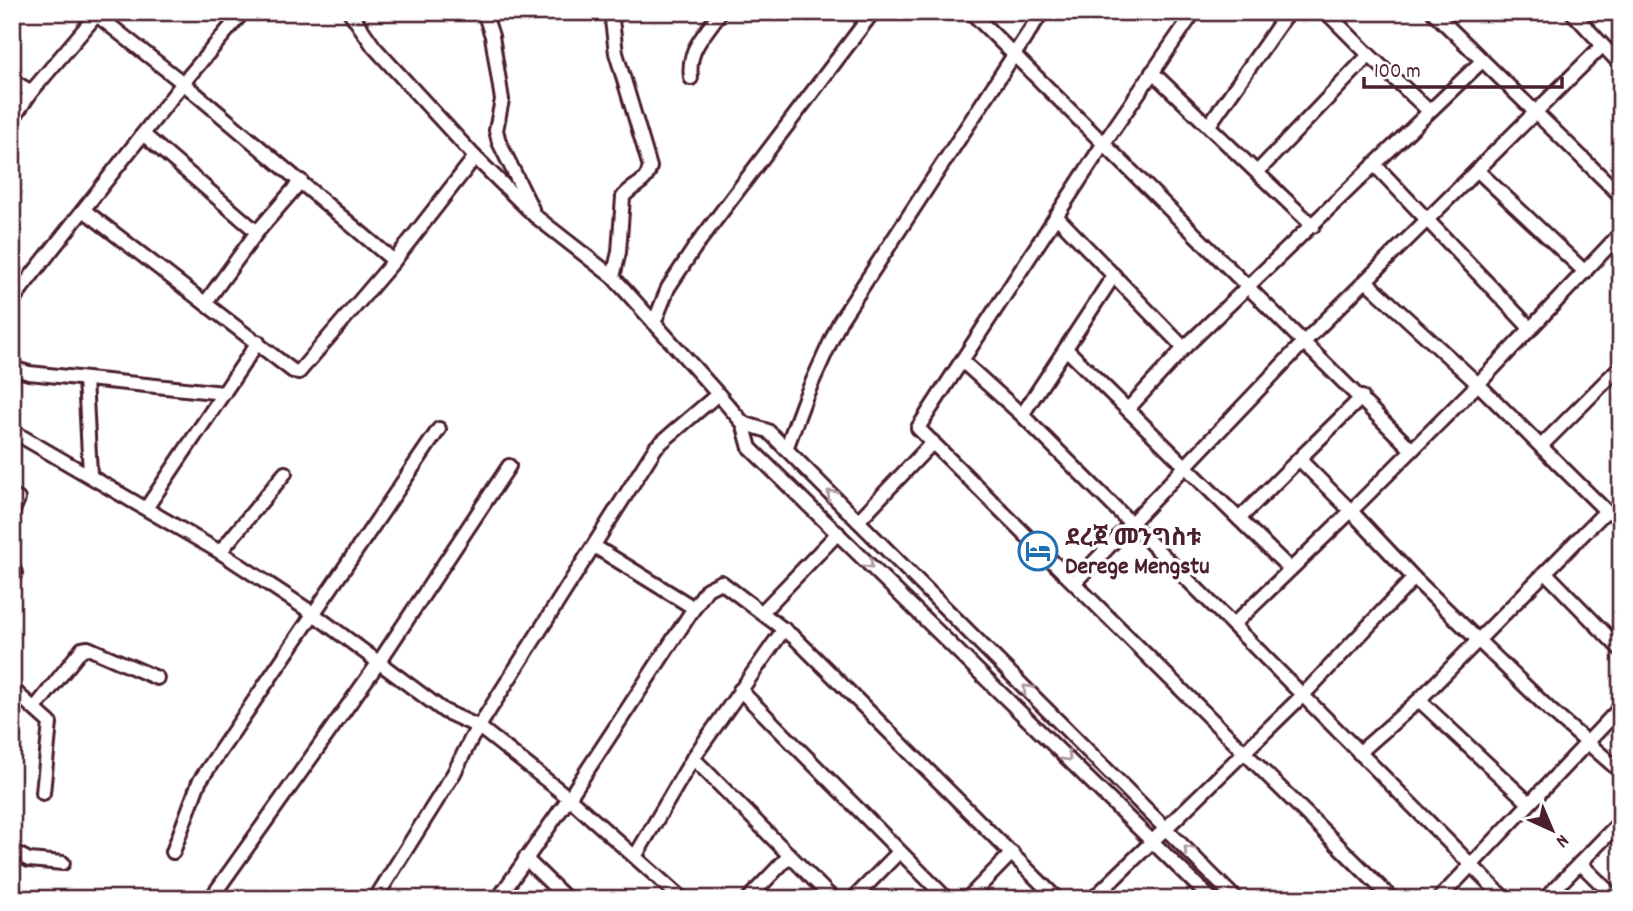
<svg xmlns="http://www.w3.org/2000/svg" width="1633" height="911" viewBox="0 0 1633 911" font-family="Dekko,'Noto Sans Ethiopic',sans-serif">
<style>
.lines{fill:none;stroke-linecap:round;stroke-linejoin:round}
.minor-casing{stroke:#4a1f2b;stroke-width:18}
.minor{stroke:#fff;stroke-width:12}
.oneway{stroke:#ae9aa0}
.labels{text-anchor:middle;stroke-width:7;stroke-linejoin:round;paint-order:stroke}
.poi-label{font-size:24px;font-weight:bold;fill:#4a1f2b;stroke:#fff;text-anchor:start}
</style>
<rect width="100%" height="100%" fill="#fff"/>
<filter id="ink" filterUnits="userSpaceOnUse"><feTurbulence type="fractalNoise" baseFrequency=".0143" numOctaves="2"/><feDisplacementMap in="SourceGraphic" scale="14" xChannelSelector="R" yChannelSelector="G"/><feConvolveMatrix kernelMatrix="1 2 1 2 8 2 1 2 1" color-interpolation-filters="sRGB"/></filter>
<g filter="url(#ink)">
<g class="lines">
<defs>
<g id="minor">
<path d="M 93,12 L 183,83 L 394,261"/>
<path d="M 350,12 L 374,47 L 475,157 L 535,216 L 613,277"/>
<path d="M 484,12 L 492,36 L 502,100 L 496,130 L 499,142 L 532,209"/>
<path d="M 611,12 L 616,53 L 650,167 C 646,185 633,184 623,197 L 619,252 L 613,277 L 718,394"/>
<path d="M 971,12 L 1411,449"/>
<path d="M 1194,12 L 1104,143 L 918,428 L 1392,899"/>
<path d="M 1433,12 L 1621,196"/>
<path d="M 1572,12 L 1621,65"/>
<path d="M 1369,55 L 1428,110"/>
<path d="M 1152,72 L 1313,226"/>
<path d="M 691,78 C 687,48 705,36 720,12"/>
<path d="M 12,80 L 31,92 L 12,120"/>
<path d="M 31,92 L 99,12"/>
<path d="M 1209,125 L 1288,12"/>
<path d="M 143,134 L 257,232"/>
<path d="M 1374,164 L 1531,329"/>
<path d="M 1259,170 L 1369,55 L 1326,12"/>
<path d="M 1478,171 L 1585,272"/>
<path d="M 85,211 L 293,371 L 299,372 L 394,261 L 475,157"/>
<path d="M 1056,216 L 1184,348 L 1482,61"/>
<path d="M 1366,281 L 1478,384 L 1621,233"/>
<path d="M 12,283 L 21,289 L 12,301"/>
<path d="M 21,289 L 183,83 L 243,12"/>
<path d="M 206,302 L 257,232 L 301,181"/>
<path d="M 654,323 L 668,288 L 695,247 L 873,12"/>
<path d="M 1066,349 L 1239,519 L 1299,459 L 1351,511 L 1233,625"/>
<path d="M 962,361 L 1022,415 L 1233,625 L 1505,899"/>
<path d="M 12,368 L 29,373 L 224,393"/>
<path d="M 85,379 L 90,474"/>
<path d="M 1128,409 L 1184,348"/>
<path d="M 1022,415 L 1114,275"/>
<path d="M 743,423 L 768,431 L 1236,899"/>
<path d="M 12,431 L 220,552 L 311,612 L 444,711 L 479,727 L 569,798 L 682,899"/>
<path d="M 1541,446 L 1621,366"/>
<path d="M 786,449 L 805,398 L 840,321 L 1042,12"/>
<path d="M 1299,459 L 1362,397"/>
<path d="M 147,507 L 258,342"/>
<path d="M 1606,511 L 1478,384 L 1351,511 L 1414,578 L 1550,710 L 1621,772"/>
<path d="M 12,513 L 18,499"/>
<path d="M 1239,519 L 1290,569"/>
<path d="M 858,521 L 933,442"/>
<path d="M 220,552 L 285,473"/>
<path d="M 12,568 L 15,573 L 12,579"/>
<path d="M 1547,574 L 1621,650"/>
<path d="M 1076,581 L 1305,341 L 1601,47"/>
<path d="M 694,608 L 707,589 L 721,582 L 795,638 L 1057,899"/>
<path d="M 763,611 L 838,533"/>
<path d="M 12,689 L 50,723 L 43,793"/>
<path d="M 740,690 L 947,899"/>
<path d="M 1419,700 L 1529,803"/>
<path d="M 35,708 L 82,649 L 88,648 L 157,678"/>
<path d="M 1359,753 L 1419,700 L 1606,511 L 1621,517"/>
<path d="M 693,758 L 833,899"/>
<path d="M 12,851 L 29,860 L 63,863"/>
<path d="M 173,852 L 199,782 L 439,429"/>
<path d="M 636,855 L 693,758 L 784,629"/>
<path d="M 525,858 L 567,899"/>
<path d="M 1580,863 L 1616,899"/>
<path d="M 214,894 L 379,662 L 509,466"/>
<path d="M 375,899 L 454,773 L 471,739 L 656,447 L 718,394 L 743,423 L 750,448 L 1211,899"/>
<path d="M 498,899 L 569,798 L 694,608 L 594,546"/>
<path d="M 748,899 L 790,855"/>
<path d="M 853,899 L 899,852"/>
<path d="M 967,899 L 1012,853"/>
<path d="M 1093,899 L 1303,695 L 1414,578"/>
<path d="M 1439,899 L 1621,707"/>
<path d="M 1545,899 L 1621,821"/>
</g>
</defs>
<use href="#minor" class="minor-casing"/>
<use href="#minor" class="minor"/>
</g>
<defs><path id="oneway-chevron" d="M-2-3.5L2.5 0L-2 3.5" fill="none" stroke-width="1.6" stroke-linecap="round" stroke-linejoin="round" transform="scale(1.75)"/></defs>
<g class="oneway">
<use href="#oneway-chevron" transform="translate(831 494) rotate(-135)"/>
<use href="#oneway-chevron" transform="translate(869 564) rotate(44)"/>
<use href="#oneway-chevron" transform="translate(1027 689) rotate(-135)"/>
<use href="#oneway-chevron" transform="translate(1067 757) rotate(44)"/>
<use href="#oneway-chevron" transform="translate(1188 850) rotate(-134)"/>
</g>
</g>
<defs>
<symbol id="hotel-ring" viewBox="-11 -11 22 22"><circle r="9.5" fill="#fff" stroke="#1f6fb2" stroke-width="1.5"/><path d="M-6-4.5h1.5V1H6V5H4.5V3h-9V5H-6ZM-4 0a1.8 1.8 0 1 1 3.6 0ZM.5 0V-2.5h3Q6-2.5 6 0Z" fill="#1f6fb2"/></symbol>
</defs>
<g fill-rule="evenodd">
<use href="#hotel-ring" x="1016" y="529" width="44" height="44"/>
</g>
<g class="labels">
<g class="poi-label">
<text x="1065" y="545">ደረጀ መንግስቱ<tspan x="1065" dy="28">Derege Mengstu</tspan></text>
</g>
</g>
<rect width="1633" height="911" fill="none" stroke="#fff" stroke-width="42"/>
<rect x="21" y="21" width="1591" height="869" fill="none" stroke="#4a1f2b" stroke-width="2.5" filter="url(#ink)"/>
<g transform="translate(1552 830) rotate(136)" stroke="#ffffff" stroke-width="5" paint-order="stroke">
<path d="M0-5L12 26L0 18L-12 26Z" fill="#4a1f2b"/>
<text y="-10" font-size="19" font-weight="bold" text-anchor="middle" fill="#4a1f2b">N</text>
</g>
<path d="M1364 77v10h198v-10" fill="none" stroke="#4a1f2b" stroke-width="3.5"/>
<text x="1374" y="77" font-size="21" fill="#4a1f2b" stroke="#ffffff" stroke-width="5" paint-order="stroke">100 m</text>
</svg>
